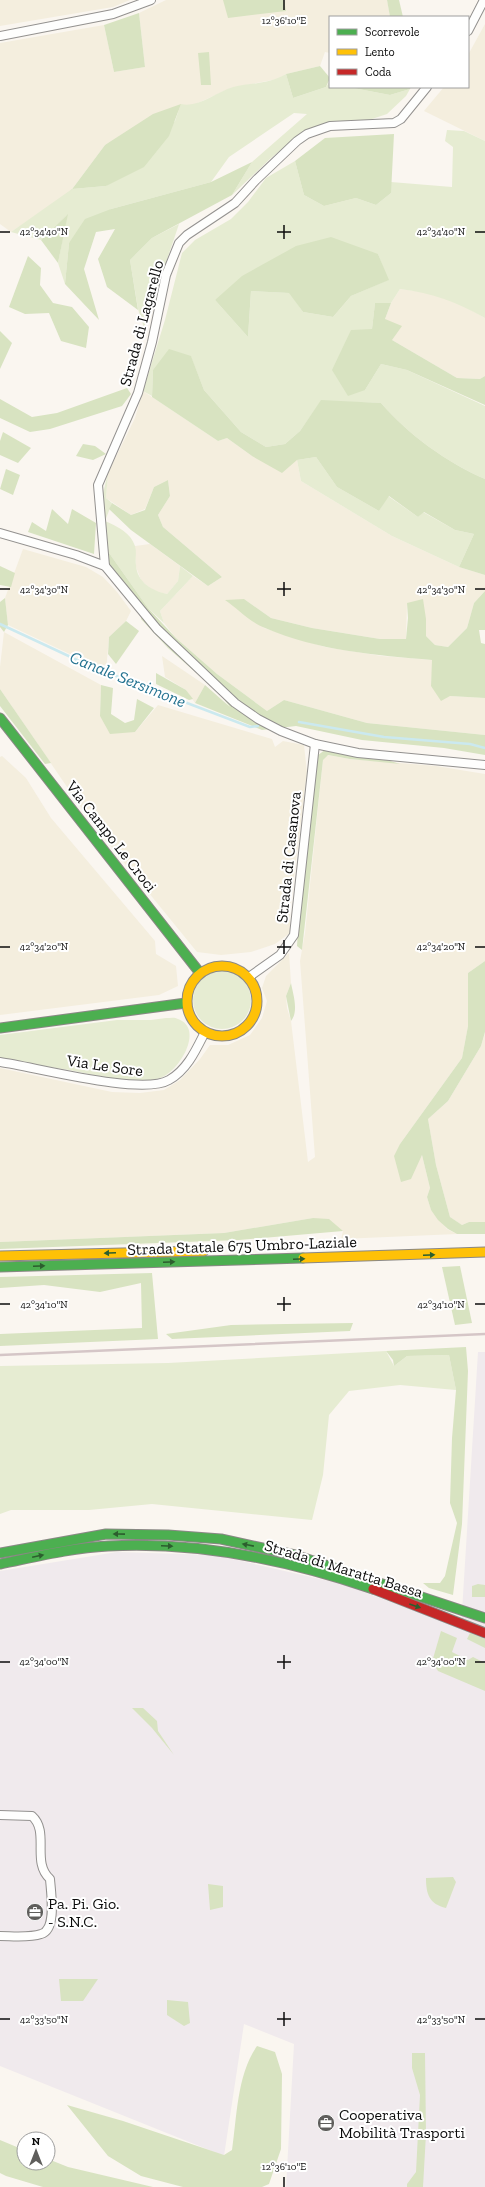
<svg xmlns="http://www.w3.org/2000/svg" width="485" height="2187" viewBox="0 0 485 2187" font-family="'Zilla Slab',serif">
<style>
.industrial{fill:#f0eaed}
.farmland{fill:#f4eede}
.green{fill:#e6ecd2;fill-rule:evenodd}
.forest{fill:#d8e3c1}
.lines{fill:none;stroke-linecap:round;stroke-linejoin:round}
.stream{stroke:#cbe9ef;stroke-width:2.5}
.street-casing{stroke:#93918f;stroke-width:10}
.fast-casing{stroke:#8a8885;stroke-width:11}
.slow-casing{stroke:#8a8885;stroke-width:11}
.jam-casing{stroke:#8a8885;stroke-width:11}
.street{stroke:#fefefd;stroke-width:8}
.fast{stroke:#4caf50;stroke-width:9}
.slow{stroke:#ffc107;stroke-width:9}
.jam{stroke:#c62828;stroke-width:9}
.rail{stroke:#d5c6c7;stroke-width:2.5}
.oneway{fill:#2c5e2e}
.ticks{fill:none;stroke:#0c0c0c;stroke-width:1.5}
.labels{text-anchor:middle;stroke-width:4;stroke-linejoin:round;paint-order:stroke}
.street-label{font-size:16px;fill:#0c0c0c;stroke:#fff}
.poi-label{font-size:16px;fill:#0c0c0c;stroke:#fff;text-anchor:start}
.water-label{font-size:17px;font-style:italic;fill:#237290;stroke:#fff}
.ticks-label{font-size:10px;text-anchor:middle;fill:#0c0c0c;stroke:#fff;stroke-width:4;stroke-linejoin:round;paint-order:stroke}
</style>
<rect width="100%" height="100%" fill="#faf6f0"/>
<path class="industrial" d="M 478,1352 L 485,1352 L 485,2187 L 286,2187 L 294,2044 L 244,2024 L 224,2156 L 0,2066 L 0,1571 L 117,1552 L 215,1555 L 342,1584 L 461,1628 Z"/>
<g class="farmland">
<path d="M 0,0 L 130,0 L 113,7 L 0,26 Z"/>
<path d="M 166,0 L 387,0 L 390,17 L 330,17 L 330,53 L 325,52 L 320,66 L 286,74 L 278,79 L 231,88 L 105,145 L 70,192 L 11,232 L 0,224 L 0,43 L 104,25 L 114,72 L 145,67 L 139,13 Z"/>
<path d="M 485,24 L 485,141 L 424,111 L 444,87 L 468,87 L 468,55 Z"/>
<path d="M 400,289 L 424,292 L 457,302 L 485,318 L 485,376 L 480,379 L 457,378 L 392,340 L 385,319 L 391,303 Z"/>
<path d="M 143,391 L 218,441 L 227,438 L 252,456 L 297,460 L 301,481 L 392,536 L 459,567 L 485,575 L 485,591 L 474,603 L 467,628 L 448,647 L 435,645 L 426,636 L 426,619 L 407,603 L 406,639 L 380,639 L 312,628 L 271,618 L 244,599 L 264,628 L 325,647 L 382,656 L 433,660 L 431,686 L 450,696 L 485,698 L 485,735 L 367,723 L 284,700 L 267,711 L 217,674 L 176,638 L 164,623 L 160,611 L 193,576 L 208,586 L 222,577 L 163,527 L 158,515 L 170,496 L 168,480 L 154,487 L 145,509 L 131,515 L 106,498 L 108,473 L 135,418 Z"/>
<path d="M 150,544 L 180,566 L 178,581 L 167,594 L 153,591 L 141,580 L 136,567 L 135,546 Z"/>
<path d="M 23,549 L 86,567 L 103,577 L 117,592 L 131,611 L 126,621 L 109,637 L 106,671 L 8,625 L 5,598 Z"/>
<path d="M 4,632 L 101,685 L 100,716 L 135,732 L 158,705 L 272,739 L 275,747 L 283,741 L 304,745 L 307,773 L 290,909 L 290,933 L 275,944 L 251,952 L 221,955 L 197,952 L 91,822 L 0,689 L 0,667 Z"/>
<path d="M 162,656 L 205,685 L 195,703 L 186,690 L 165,677 Z"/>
<path d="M 327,755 L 350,759 L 436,766 L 485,774 L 485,961 L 468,973 L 468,1026 L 462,1058 L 400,1144 L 417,1164 L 422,1155 L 430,1188 L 427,1197 L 431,1210 L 447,1229 L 457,1234 L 341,1239 L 343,1231 L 313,1218 L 224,1233 L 0,1242 L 0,1068 L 112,1092 L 140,1093 L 164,1090 L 180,1080 L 200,1059 L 210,1045 L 228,1045 L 250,1035 L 262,1018 L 267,1001 L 262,988 L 266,976 L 289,953 L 291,983 L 286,996 L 287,1008 L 291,1021 L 308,1162 L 315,1157 L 300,961 L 305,933 L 323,760 Z"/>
<path d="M 2,756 L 26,778 L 51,818 L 155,941 L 156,954 L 176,966 L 178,986 L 159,995 L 0,1015 L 0,757 Z"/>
<path d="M 485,1033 L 485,1222 L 469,1222 L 462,1225 L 450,1217 L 436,1165 L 428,1119 L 448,1101 L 481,1046 Z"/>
</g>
<g class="green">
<path d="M 286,74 L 293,98 L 326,87 L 330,81 L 330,87 L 348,87 L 390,95 L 410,89 L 406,96 L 387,114 L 366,121 L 329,122 L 304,131 L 271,158 L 232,195 L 252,162 L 307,114 L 294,113 L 229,157 L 211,182 L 111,209 L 69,243 L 65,284 L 58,263 L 67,215 L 41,240 L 11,232 L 72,189 L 106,186 L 175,121 L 181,104 C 199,108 216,92 233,87 C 250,83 270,84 286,74 Z"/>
<path d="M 447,130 L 464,131 L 485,141 L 485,318 C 456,302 433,293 400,289 L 391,303 L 375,303 L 365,390 L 381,364 L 407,370 L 485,406 L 485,479 C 446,462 409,435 381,403 L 321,401 L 300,431 L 285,444 L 266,447 L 241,432 L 204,390 L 191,357 L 153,370 L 152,396 L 143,391 L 165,320 L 182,253 L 195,240 L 231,219 L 248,202 L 266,178 L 295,161 L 304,195 L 324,206 L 356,198 L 376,205 L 391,193 L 391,182 L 452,187 L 453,147 L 445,141 ZM 378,254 L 388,280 L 351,296 L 333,317 L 303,312 L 290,293 L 251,291 L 248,337 L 215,300 Z"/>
<path d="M 179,224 L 144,328 L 138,309 L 130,260 L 152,238 Z"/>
<path d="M 316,457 L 337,487 L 379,511 L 388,496 L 418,517 L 423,512 L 455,530 L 474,534 L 459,567 L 392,536 L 301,481 L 297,460 Z"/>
<path d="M 108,473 L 106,498 L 112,503 L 105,521 C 117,526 131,533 135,546 C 137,552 135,559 136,565 C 137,582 152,591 167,594 L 178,581 L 180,566 L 193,576 L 160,611 L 164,623 L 148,608 L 107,550 L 102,497 Z"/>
<circle cx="222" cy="1000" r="29"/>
<path d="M 166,1018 C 170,1018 175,1017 178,1019 C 205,1029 179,1072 160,1078 C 135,1086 95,1075 69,1070 C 46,1066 23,1063 0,1059 L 0,1035 L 117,1020 L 151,1020 Z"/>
<path d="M 386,1351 L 394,1366 L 407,1356 L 449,1355 L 456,1390 L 400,1385 L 349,1391 L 329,1415 L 323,1475 L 312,1520 L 152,1504 L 89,1510 L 11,1510 L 0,1514 L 0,1366 L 168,1363 Z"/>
</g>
<g class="forest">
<path d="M 223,0 L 284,0 L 286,11 L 228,18 Z"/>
<path d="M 387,0 L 399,0 L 403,17 L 390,17 Z"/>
<path d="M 139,13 L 145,67 L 114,72 L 104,25 Z"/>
<path d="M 209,52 L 211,85 L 201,85 L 198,53 Z"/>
<path d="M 320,66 L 330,78 L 326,87 L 293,98 L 286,74 Z"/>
<path d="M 348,87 L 411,87 L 410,89 L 390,95 Z"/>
<path d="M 181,104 L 169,136 L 144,167 L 106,186 L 72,189 L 70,192 L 105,145 L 153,114 Z"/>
<path d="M 394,134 L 391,193 L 376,205 L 356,198 L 324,206 L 304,195 L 295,161 L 325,138 Z"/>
<path d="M 252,162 L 232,195 L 152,238 L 130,260 L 138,310 L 107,287 L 98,259 L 115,229 L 96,232 L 84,269 L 99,320 L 65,284 L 69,243 L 85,219 L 111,209 L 211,182 Z"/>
<path d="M 68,214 L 58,263 L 41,240 Z"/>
<path d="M 331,237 L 378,254 L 389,280 L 351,296 L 333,317 L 303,312 L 289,293 L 251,291 L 248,337 L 215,300 L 242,276 L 296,246 Z"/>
<path d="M 28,256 L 41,268 L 40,285 L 53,303 L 72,307 L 89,327 L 86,348 L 61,341 L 49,313 L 25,314 L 9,307 Z"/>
<path d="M 375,303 L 391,303 L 385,319 L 402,326 L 392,340 L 457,378 L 480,379 L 485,376 L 485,405 L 407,370 L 381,364 L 365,390 L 348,396 L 332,370 L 351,330 L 372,329 Z"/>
<path d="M 0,331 L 12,343 L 0,369 Z"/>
<path d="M 169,349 L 191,356 L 204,390 L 241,432 L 266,447 L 285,444 L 300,431 L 321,400 L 381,403 C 409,435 446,462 485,479 L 485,575 L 459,567 L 474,534 L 455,530 L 424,512 L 418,517 L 389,496 L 379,511 L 337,487 L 316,457 L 297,460 L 282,473 L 252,456 L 227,438 L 218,441 L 152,397 L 153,370 Z"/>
<path d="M 127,388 L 131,394 L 122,406 L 50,429 L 30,432 L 0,418 L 0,399 L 32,417 L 57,413 Z"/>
<path d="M 3,432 L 31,448 L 18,463 L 0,455 L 0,441 Z"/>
<path d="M 83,444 L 95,446 L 106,454 L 93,460 L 76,456 Z"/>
<path d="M 6,469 L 20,475 L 13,495 L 0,489 Z"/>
<path d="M 168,480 L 170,496 L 158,515 L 163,527 L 222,577 L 208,586 L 131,530 L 109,509 L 112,503 L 131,515 L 145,510 L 154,487 Z"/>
<path d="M 52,509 L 68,524 L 72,509 L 96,523 L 94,554 L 28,532 L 32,522 L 46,531 Z"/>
<path d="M 107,550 L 148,608 L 176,638 L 217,674 L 267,711 L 284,700 L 367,723 L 485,735 L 485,755 L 444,748 L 362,740 L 296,726 L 262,730 L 195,703 L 205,685 L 230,707 L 218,692 L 168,648 L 141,619 L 142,606 L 109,564 Z"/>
<path d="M 0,566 L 15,573 L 11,587 L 0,585 Z"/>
<path d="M 485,591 L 485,630 L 479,630 L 481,643 L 485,644 L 485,698 L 450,696 L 441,701 L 431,686 L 432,660 C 376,655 318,651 265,628 C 251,623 238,609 225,600 L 244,599 L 271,618 L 312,628 L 380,639 L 406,639 L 408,618 L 407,603 L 423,599 L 426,619 L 426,636 L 435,645 L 448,647 L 467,628 L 474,603 Z"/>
<path d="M 5,598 L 8,625 L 4,632 L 0,627 L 0,602 Z"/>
<path d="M 126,621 L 139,631 L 116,664 L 108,654 L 109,637 Z"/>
<path d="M 156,673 L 186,690 L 193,699 L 189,700 L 156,684 Z"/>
<path d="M 101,685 L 113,688 L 111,714 L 125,723 L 134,720 L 137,699 L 154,708 L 135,732 L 110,734 L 100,716 Z"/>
<path d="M 0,689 L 51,763 L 45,764 L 0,706 Z"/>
<path d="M 326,749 L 381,758 L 400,764 L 350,759 L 328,755 L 323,760 L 302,950 L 297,946 L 298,929 L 317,756 Z"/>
<path d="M 485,961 L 485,1032 L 481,1046 L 448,1101 L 428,1119 L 436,1165 L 450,1217 L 462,1225 L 469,1222 L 485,1222 L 485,1234 L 457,1234 L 448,1229 L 438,1220 L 431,1210 L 427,1197 L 430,1188 L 422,1155 L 411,1179 L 401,1182 L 394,1156 L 400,1144 L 462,1058 L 468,1026 L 468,973 Z"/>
<path d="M 291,983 C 293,994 299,1011 291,1021 L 286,996 Z"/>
<path d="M 313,1218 L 329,1219 L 343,1231 L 239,1240 L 0,1249 L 0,1242 L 224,1233 Z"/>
<path d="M 460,1266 L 472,1323 L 455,1325 L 442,1267 Z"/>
<path d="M 152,1273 L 158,1339 L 0,1346 L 0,1334 L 142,1328 L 141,1283 L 100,1292 L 44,1285 L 0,1288 L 0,1277 Z"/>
<path d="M 353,1323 L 350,1331 L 172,1339 L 166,1334 L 231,1325 Z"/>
<path d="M 466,1347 L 468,1371 L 462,1524 L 453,1595 L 429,1588 L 423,1583 L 440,1583 L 445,1576 L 457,1523 L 450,1503 L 452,1438 L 456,1390 L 449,1355 L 407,1356 L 394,1366 L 393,1360 L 386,1351 Z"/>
<path d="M 478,1584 L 485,1585 L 485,1597 L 472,1597 L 472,1586 Z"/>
<path d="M 441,1631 L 457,1638 L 452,1652 L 468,1660 L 473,1657 L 485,1663 L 485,1691 L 438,1671 L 432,1662 Z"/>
<path d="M 470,1633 L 485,1639 L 485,1648 L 467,1639 Z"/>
<path d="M 132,1708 L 143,1708 L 157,1721 L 158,1731 L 174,1755 L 152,1728 Z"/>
<path d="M 453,1877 L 456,1882 L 446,1908 C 429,1904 426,1894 426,1878 Z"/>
<path d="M 208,1884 L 223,1886 L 223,1907 L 210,1910 Z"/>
<path d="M 59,1979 L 98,1979 L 83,2001 L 61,2001 Z"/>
<path d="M 167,2000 L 188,2002 L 190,2023 L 184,2026 L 167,2015 Z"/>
<path d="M 257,2046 L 275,2052 L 282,2074 L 281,2149 L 269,2184 L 262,2187 L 183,2187 L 141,2176 L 108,2156 L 67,2105 L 123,2121 L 224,2155 L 232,2150 C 237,2116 237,2075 257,2046 Z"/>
<path d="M 412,2053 L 425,2053 L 426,2134 L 423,2187 L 407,2187 L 407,2184 L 416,2172 L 420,2095 L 412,2068 Z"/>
<path d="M 0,2140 L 24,2150 L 24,2163 L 48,2163 L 48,2159 L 68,2167 L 153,2187 L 43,2187 L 6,2176 L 0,2173 Z"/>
</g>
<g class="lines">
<g class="stream">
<path d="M 0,624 L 90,666 L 250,727 L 258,726"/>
<path d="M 299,722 L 384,737 L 470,744 L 485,748"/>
</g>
<defs>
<g id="street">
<path d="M 468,31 L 484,0"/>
<path d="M 0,36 L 113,14 L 151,0"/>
<path d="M 0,533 L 76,555 L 105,566 L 157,629 L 235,703 L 258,719 L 281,731 L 315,744 L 358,753 L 485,765"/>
<path d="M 105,566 L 98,485 L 138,393 L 152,342 L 166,275 L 179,243 L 187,235 L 235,203 L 256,180 L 297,141 L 307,134 L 330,126 L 394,123 L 401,119 L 427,87"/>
<path d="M 249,977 L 280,955 L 294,935 L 315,744"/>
<path d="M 0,1062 C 35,1067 142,1096 169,1080 C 187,1070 196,1050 205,1032"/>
<path d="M 0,1815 L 32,1816 C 50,1832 31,1862 50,1879 C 51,1893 57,1930 41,1934 C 29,1938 12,1936 0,1936"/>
</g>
<g id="fast">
<path d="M 0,718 L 200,973"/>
<path d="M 0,1028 L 186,1003"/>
<path d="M 0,1267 L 303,1258"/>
<path d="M 0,1553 L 106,1534 L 168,1535 L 221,1539 L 295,1555 L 485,1618"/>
<path d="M 0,1564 C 35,1557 71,1548 108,1546 C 198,1541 288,1560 373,1589"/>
</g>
<g id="slow">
<circle cx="222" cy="1001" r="35"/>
<path d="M 0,1256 L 204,1251"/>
<path d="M 303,1258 L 485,1252"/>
</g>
<path id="jam" d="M 373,1589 L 485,1633"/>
</defs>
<use href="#street" class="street-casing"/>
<use href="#fast" class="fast-casing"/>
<use href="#slow" class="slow-casing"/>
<use href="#jam" class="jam-casing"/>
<use href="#street" class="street"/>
<use href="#fast" class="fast"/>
<use href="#slow" class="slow"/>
<use href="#jam" class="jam"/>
<path class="rail" d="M 0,1355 L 485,1334"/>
</g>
<defs><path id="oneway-solid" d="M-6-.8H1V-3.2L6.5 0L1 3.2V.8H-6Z"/></defs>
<g class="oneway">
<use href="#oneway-solid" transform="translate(110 1253) rotate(178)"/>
<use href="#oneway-solid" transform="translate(429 1255) rotate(-2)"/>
<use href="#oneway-solid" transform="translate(299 1259) rotate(-2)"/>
<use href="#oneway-solid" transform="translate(169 1262) rotate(-2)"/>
<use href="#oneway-solid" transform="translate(39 1266) rotate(-2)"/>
<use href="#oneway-solid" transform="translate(119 1534) rotate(-179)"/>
<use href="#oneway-solid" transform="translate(248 1545) rotate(-169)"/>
<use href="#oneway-solid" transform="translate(167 1546) rotate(2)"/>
<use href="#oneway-solid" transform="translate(38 1556) rotate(-12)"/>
<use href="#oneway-solid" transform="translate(415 1606) rotate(19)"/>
</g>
<path class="ticks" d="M 284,0 L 284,10M 284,225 L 284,239M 0,232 L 10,232M 277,232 L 291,232M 475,232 L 485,232M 284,582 L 284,596M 0,589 L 10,589M 277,589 L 291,589M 475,589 L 485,589M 284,940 L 284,954M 0,947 L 10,947M 277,947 L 291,947M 475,947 L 485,947M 284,1297 L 284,1311M 0,1304 L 10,1304M 277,1304 L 291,1304M 475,1304 L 485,1304M 284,1655 L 284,1669M 0,1662 L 10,1662M 277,1662 L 291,1662M 475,1662 L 485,1662M 284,2012 L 284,2026M 0,2019 L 10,2019M 277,2019 L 291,2019M 475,2019 L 485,2019M 284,2177 L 284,2187"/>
<defs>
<symbol id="office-disc" viewBox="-11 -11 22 22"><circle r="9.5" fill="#5f5e5c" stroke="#fff"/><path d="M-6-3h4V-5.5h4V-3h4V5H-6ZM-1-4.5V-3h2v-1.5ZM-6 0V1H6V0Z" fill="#fff"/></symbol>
</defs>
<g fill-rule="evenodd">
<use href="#office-disc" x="25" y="1902" width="20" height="20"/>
<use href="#office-disc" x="316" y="2113" width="20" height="20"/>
</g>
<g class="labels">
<g class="street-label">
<text transform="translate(141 323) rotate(-75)" y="6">Strada di Lagarello</text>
<text transform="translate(112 836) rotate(52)" y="6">Via Campo Le Croci</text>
<text transform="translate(288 857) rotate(-84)" y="6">Strada di Casanova</text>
<text transform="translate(105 1065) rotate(8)" y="6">Via Le Sore</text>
<text transform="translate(242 1245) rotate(-2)" y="6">Strada Statale 675 Umbro-Laziale</text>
<text transform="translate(344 1568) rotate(17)" y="6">Strada di Maratta Bassa</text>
</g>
<g class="poi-label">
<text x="48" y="1909">Pa. Pi. Gio.<tspan x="48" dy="18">- S.N.C.</tspan></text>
<text x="339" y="2120">Cooperativa<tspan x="339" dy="18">Mobilità Trasporti</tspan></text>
</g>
<g class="water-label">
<text transform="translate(128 679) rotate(22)" y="6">Canale Sersimone</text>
</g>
</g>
<g class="ticks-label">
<text x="284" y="24">12°36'10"E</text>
<text x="44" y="235">42°34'40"N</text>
<text x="441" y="235">42°34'40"N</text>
<text x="44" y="593">42°34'30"N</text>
<text x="441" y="593">42°34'30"N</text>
<text x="44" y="950">42°34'20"N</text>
<text x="441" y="950">42°34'20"N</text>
<text x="44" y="1308">42°34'10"N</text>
<text x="441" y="1308">42°34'10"N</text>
<text x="44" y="1665">42°34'00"N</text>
<text x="441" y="1665">42°34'00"N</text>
<text x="44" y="2023">42°33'50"N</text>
<text x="441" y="2023">42°33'50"N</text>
<text x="284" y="2170">12°36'10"E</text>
</g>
<rect x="329" y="16" width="140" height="72" fill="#ffffff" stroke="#9e9e9e"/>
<rect x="337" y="29" width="20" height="6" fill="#4caf50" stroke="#9e9e9e"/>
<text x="365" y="36" font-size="12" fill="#0c0c0c">Scorrevole</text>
<rect x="337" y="49" width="20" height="6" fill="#ffc107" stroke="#9e9e9e"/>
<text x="365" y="56" font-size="12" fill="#0c0c0c">Lento</text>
<rect x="337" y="69" width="20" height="6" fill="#c62828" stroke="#9e9e9e"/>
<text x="365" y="76" font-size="12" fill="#0c0c0c">Coda</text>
<g transform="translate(36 2151)"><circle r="19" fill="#ffffff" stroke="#9e9e9e"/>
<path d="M0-3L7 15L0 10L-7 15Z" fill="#5f5e5c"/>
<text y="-6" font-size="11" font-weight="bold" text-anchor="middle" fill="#0c0c0c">N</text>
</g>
</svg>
